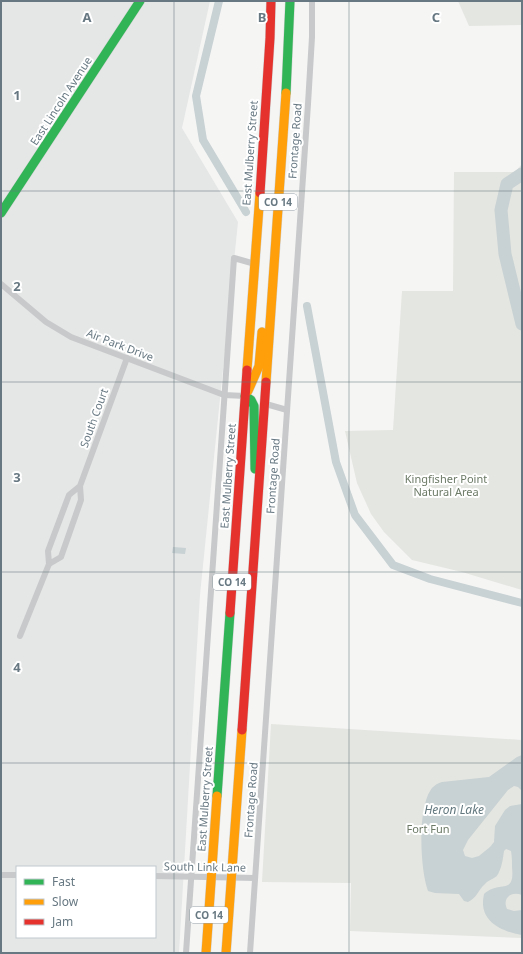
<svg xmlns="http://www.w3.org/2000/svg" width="523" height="954" viewBox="0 0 523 954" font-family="'Noto Sans',sans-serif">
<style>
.built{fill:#e5e6e6;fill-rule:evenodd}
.green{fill:#e4e6e1}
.water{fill:#c8d1d3}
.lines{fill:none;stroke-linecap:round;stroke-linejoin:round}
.canal{stroke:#c8d1d3;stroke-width:8}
.river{stroke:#c8d1d3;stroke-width:13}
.fast-casing{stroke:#d0d1d2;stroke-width:10}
.slow-casing{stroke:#d0d1d2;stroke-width:10}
.jam-casing{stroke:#d0d1d2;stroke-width:10}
.street{stroke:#c7c9ca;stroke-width:6}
.fast{stroke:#30b455;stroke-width:9}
.slow{stroke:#ff9f0a;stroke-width:9}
.jam{stroke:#e5322d;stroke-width:9}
.grid{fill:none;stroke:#677882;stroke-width:1;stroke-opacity:0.55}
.labels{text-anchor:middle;stroke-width:4;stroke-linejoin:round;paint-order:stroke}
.shield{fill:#fff;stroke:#95a0a8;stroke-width:1}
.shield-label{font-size:10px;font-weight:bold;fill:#677882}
.street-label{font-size:11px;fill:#677882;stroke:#fff}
.park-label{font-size:11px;fill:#6b7965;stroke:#fff}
.water-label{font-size:12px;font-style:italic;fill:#63797f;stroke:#fff}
.grid-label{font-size:13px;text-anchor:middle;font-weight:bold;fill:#677882;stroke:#fff;stroke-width:4;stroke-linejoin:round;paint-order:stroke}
</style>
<rect width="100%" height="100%" fill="#f5f5f4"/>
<path class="built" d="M 1,1 L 210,1 L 182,128 L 238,222 L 200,595 L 179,953 L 1,953 ZM 17,867 L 155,867 L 155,937 L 17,937 Z"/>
<g class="green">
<path d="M 458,1 L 522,1 L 522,25 L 469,26 Z"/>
<path d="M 522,164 L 522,590 L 462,572 L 412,560 L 384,532 L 371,514 L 357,483 L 345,431 L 393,430 L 402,291 L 453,291 L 454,172 L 515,172 Z"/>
<path d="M 271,724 L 522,740 L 522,938 L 350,931 L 351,883 L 262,882 Z"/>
</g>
<g class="water">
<path d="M 173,547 L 186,548 L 185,554 L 172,553 Z"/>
<path d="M 522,755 L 522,791 L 518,787 L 514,786 L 508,790 L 468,840 L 463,850 L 465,856 L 472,858 L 479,856 L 490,847 L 494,842 L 495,826 L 505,810 L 510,806 L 522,804 L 522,895 C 511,891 502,898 507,909 L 514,911 L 522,910 L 522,935 C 499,931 478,920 484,894 C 500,880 515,896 512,867 C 512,862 512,856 511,851 L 506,849 L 504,851 C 503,858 502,866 499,872 C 497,879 489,879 485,884 C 478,890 477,898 468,902 L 464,901 L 459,894 L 435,893 L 428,891 C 420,869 417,807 432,788 C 435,785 438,783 442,782 L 489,777 L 517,757 Z"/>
</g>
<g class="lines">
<g class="canal">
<path d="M 219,1 L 196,96 L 203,140 L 246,212"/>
<path d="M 307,306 L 336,462 L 355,515 L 393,565 L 430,579 L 522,603"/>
</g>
<path class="river" d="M 522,174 L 507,184 L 501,210 L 505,254 L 522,324"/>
<defs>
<g id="fast">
<path d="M 286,93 L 290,1"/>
<path d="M 1,213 L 140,1"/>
<path d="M 245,396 L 251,400 L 254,406 L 255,469"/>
<path d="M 217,796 L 230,613"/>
</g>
<g id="slow">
<path d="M 247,370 L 260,193"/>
<path d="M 266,382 L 286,93"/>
<path d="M 248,391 L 259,366 L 262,332"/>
<path d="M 206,953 L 217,796"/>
<path d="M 226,953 L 242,730"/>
</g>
<g id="jam">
<path d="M 260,193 L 270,38 L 271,1"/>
<path d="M 230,613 L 247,370"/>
<path d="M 242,730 L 266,382"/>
</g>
</defs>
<use href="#fast" class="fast-casing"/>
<use href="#slow" class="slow-casing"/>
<use href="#jam" class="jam-casing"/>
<g class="street">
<path d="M 1,284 L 46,322 L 71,337 L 224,395 L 245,396"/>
<path d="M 266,404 L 287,410"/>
<path d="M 80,486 L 69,495 L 48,551 L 49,564 L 61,557 L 81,500 L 80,486 L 127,358"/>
<path d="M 20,636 L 49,564"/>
<path d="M 1,875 L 17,875"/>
<path d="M 155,876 L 255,878"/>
<path d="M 186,953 L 234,258 L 255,264"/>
<path d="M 250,953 L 308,104 L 312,37 L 312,1"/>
</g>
<use href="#fast" class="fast"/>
<use href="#slow" class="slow"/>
<use href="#jam" class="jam"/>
</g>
<path class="grid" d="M 174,1 L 174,953M 349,1 L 349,953M 1,191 L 522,191M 1,382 L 522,382M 1,572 L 522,572M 1,763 L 522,763"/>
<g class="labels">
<g class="shield">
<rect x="259" y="194" width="38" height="16" rx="3"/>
<rect x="213" y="574" width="38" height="16" rx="3"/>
<rect x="190" y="907" width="38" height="16" rx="3"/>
</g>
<g class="shield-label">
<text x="278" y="206">CO 14</text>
<text x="232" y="586">CO 14</text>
<text x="209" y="919">CO 14</text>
</g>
<g class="street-label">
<text transform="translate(61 101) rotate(-57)" y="4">East Lincoln Avenue</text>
<text transform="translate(295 141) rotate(-86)" y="4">Frontage Road</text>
<text transform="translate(250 153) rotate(-86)" y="4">East Mulberry Street</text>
<text transform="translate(120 345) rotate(21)" y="4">Air Park Drive</text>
<text transform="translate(94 418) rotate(-70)" y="4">South Court</text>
<text transform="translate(228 476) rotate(-86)" y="4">East Mulberry Street</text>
<text transform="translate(273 476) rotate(-86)" y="4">Frontage Road</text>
<text transform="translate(205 799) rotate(-86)" y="4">East Mulberry Street</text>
<text transform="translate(251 800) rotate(-86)" y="4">Frontage Road</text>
<text transform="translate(205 867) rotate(1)" y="4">South Link Lane</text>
</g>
<g class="park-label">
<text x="446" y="483">Kingfisher Point<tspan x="446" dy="13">Natural Area</tspan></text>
<text x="428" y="833">Fort Fun</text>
</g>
<g class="water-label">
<text x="454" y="814">Heron Lake</text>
</g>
</g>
<g class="grid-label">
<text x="87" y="22">A</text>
<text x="262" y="22">B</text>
<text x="436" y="22">C</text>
<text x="17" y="100">1</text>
<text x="17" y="291">2</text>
<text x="17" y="482">3</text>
<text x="17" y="672">4</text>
</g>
<rect width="523" height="954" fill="none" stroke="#677882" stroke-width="4"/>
<rect x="16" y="866" width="140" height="72" fill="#ffffff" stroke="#c2c9cd"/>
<rect x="24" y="879" width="20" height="6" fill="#30b455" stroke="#c2c9cd"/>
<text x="52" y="886" font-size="12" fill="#677882">Fast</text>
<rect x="24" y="899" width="20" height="6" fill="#ff9f0a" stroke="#c2c9cd"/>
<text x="52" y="906" font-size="12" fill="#677882">Slow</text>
<rect x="24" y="919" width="20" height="6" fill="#e5322d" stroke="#c2c9cd"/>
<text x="52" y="926" font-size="12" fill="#677882">Jam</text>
</svg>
